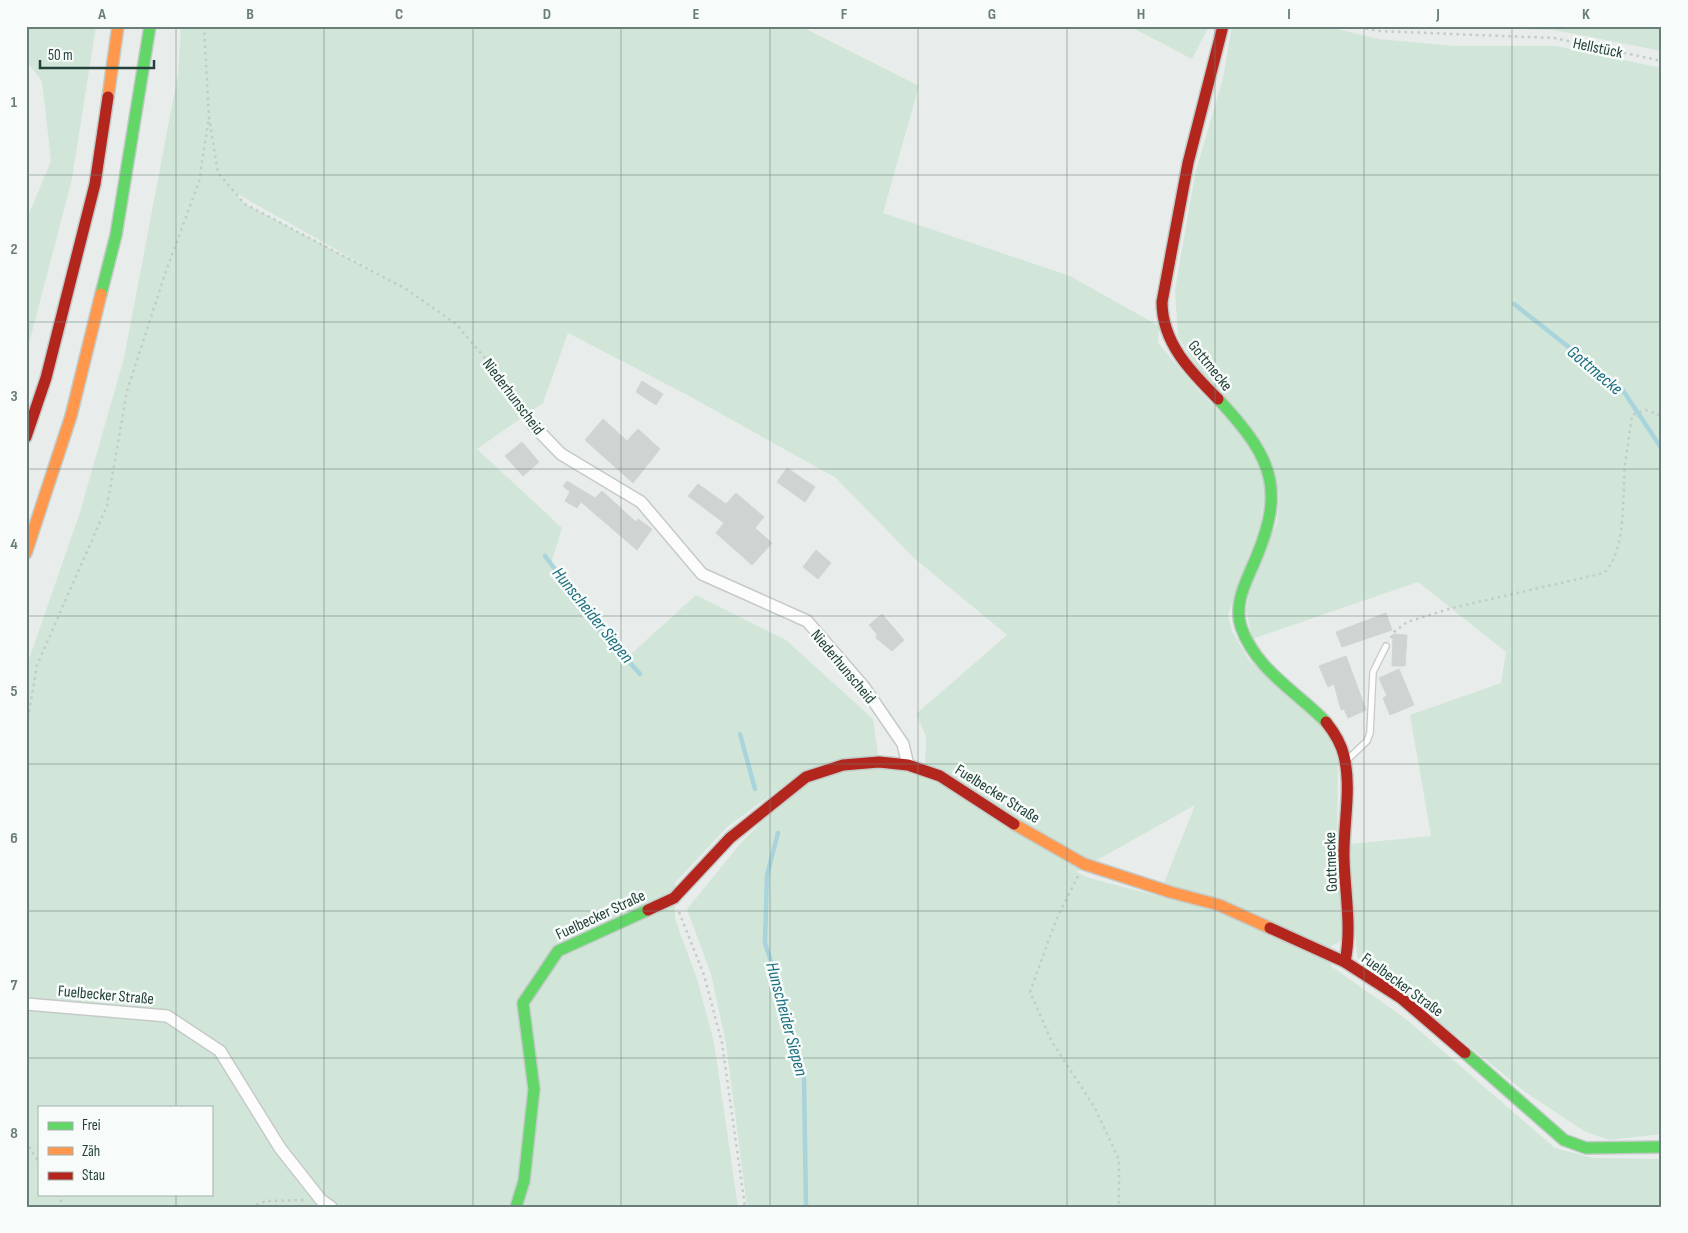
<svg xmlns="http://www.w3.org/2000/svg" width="1688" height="1233" viewBox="0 0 1688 1233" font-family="'Sofia Sans Condensed',sans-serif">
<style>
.green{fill:#d1e6d8;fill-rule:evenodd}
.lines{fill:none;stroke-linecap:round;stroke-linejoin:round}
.stream{stroke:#a9d4db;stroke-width:4.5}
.building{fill:#cfd4d2;stroke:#d1d6d4}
.lane-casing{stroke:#c5cac8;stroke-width:8}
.street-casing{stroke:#c5cac8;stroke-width:14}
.fast-casing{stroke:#c3cbc8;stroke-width:14}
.slow-casing{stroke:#c3cbc8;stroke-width:14}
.jam-casing{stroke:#c3cbc8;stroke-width:14}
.path{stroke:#c3ccca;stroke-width:2.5;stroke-dasharray:2.5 4;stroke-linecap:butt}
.lane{stroke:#fcfcfc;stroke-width:5.5}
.street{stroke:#fcfcfc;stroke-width:11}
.fast{stroke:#63d668;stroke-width:11}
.slow{stroke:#ff974d;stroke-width:11}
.jam{stroke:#b3261e;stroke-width:11}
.grid{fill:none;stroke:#697e78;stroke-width:1;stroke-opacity:0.55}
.labels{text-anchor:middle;stroke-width:5;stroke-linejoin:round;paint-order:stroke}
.street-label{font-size:16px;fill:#24423a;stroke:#f7fbf9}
.water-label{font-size:18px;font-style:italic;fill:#1c6f80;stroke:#f7fbf9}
.neatline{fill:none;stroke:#697e78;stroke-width:2}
.grid-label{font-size:16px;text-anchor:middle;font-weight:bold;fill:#697e78}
</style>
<rect width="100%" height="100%" fill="#e8edeb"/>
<g class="green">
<path d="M 26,26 L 96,26 L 72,179 L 26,355 L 26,221 L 51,161 L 42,81 L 26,60 Z"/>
<path d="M 181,26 L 800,26 L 919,86 L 883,213 L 1070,276 L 1159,326 L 1158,343 L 1197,389 L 1239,431 L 1263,473 L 1266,491 L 1258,539 L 1228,615 L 1232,631 L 1249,660 L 1319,723 L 1333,744 L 1338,762 L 1337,850 L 1343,940 L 1331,946 L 1331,950 L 1164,883 L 1195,805 L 1076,872 L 1089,878 L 1219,912 L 1331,963 L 1331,966 L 1406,1019 L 1555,1148 L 1593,1158 L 1662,1159 L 1662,1207 L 747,1207 L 726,1044 L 711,974 L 687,909 L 740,844 L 806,777 L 805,770 L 727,827 L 675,883 L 675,919 L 697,979 L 714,1042 L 738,1207 L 26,1207 L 26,668 L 80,512 L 124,358 L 178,74 ZM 234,192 L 385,277 L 245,204 ZM 568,333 L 691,397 L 836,478 L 914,558 L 1007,635 L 916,714 L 926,736 L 925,771 L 879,762 L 873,719 L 786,640 L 696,595 L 631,654 L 551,564 L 562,528 L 477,449 L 543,403 ZM 39,1107 L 211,1107 L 211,1194 L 39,1194 Z"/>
<path d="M 1129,26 L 1209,26 L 1192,59 Z"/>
<path d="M 1232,26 L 1325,26 L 1378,39 L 1455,46 L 1556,46 L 1662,68 L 1662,1134 L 1609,1140 L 1584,1131 L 1525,1092 L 1458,1037 L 1366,969 L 1357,957 L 1349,844 L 1431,836 L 1410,715 L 1501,683 L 1506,652 L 1418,582 L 1252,639 L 1246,610 L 1250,589 L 1277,522 L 1279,492 L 1178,337 L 1175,290 L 1195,174 L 1223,78 Z"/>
<path d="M 1440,26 L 1662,26 L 1662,51 L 1554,30 Z"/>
</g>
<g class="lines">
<g class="stream">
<path d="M 1514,304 L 1622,389 L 1662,449"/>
<path d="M 545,556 L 600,629 L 640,674"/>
<path d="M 740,734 L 755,789"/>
<path d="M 778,833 L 767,875 L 765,943 L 792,1026 L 804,1079 L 806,1207"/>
</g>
</g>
<g class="building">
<path d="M 642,381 L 663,394 L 656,405 L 636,392 Z"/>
<path d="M 603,419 L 627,441 L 638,429 L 660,449 L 633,483 L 585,440 Z"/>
<path d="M 522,442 L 539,462 L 523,476 L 505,456 Z"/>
<path d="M 787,468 L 815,487 L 805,502 L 777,482 Z"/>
<path d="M 567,481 L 595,498 L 602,491 L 636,522 L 638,519 L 652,529 L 637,550 L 581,502 L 577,508 L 565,501 L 570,492 L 563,486 Z"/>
<path d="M 698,484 L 726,504 L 736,493 L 764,517 L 755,528 L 772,543 L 752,565 L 716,533 L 724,523 L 688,496 Z"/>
<path d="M 816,550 L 831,563 L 818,579 L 803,567 Z"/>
<path d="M 1386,613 L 1392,630 L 1342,647 L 1336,632 Z"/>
<path d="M 882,614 L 904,640 L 892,651 L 876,638 L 877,634 L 869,625 Z"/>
<path d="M 1393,634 L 1407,635 L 1405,666 L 1392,666 Z"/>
<path d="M 1346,656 L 1366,710 L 1348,718 L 1344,709 L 1341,710 L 1334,684 L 1328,687 L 1319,666 Z"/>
<path d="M 1399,669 L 1414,705 L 1390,715 L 1383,698 L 1387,696 L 1379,678 Z"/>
</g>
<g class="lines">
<defs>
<path id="lane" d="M 1348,759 L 1367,741 L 1370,733 L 1373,672 L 1386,646"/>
<g id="street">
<path d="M 533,425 L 561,454 L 641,502 L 702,574 L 807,621 L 864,687 L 903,744 L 908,765"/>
<path d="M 26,1004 L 167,1016 L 220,1051 L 280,1148 L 321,1200 L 331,1207"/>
</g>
<g id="fast">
<path d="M 101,294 L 116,235 L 150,26"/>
<path d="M 1218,399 C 1277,462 1286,493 1250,572 C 1242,590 1235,608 1241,627 C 1256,670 1296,691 1326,722"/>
<path d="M 1465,1053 L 1564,1140 L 1586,1148 L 1662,1147"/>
<path d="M 516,1207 L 524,1181 L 534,1089 L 523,1003 L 558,951 L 648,910"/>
</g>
<g id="slow">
<path d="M 108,97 L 118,26"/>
<path d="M 26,553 L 71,416 L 101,294"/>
<path d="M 1014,824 L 1084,864 L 1170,892 L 1219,905 L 1270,928"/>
</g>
<g id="jam">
<path d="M 1218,399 C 1191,372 1162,343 1162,302 L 1188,163 L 1223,26"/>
<path d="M 26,437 L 46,378 L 95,184 L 108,97"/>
<path d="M 1326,722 C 1334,732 1341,743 1344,756 C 1352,789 1343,825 1344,859 C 1345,894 1352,928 1345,962"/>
<path d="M 648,910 L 674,898 L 730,838 L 806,777 L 843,765 L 879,762 L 908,765 L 940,776 L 1014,824"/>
<path d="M 1270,928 L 1345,962 L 1401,998 L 1465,1053"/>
</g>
</defs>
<use href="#lane" class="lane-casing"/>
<use href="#street" class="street-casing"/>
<use href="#fast" class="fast-casing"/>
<use href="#slow" class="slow-casing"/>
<use href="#jam" class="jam-casing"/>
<g class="path">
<path d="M 204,26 L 209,117 L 218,173 L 245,204 L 406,289 L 456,324 L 496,371 L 525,414"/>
<path d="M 1353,26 L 1378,31 L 1554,38 L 1662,61"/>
<path d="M 1391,638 L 1394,632 L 1407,622 L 1452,608 L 1604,573 C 1627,550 1622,496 1625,465 C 1627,448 1630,431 1632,415 L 1646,410 L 1662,416"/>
<path d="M 26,731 L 37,665 L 107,506 L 127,391 L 166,271 L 199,182 L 209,117"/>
<path d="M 1078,876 L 1056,920 L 1030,992 L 1052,1042 L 1095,1108 L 1119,1160 L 1119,1207"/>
<path d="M 679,912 L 704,975 L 722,1043 L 745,1207"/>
<path d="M 26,1141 L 39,1163"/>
<path d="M 57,1194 L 65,1207"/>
<path d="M 250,1207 L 266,1201 L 305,1200"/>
</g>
<use href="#lane" class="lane"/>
<use href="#street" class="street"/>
<use href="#fast" class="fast"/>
<use href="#slow" class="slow"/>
<use href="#jam" class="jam"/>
</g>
<path class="grid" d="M 176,26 L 176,1107M 324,26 L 324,1207M 473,26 L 473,1207M 621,26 L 621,1207M 770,26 L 770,1207M 918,26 L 918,1207M 1067,26 L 1067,1207M 1215,26 L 1215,1207M 1364,26 L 1364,1207M 1512,26 L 1512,1207M 26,175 L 1662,175M 26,322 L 1662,322M 26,469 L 1662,469M 26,616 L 1662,616M 26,764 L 1662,764M 26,911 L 1662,911M 26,1058 L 1662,1058M 176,1194 L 176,1207"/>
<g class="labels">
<g class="street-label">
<text transform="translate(1598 47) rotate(12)" y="6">Hellstück</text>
<text transform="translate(1211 365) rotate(51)" y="6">Gottmecke</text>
<text transform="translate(514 396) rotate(53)" y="6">Niederhunscheid</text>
<text transform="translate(844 666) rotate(50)" y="6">Niederhunscheid</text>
<text transform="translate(998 793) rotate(32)" y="6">Fuelbecker Straße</text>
<text transform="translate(1330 862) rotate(-92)" y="6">Gottmecke</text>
<text transform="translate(600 914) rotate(-25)" y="6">Fuelbecker Straße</text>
<text transform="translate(1403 984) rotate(36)" y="6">Fuelbecker Straße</text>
<text transform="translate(106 994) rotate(5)" y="6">Fuelbecker Straße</text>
</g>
<g class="water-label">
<text transform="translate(1595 370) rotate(40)" y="6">Gottmecke</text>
<text transform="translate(593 615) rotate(51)" y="6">Hunscheider Siepen</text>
<text transform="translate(787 1019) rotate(75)" y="6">Hunscheider Siepen</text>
</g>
</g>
<rect width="1688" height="1233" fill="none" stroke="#f7fbf9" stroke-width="55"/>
<rect x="38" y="1106" width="175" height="90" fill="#f7fbf9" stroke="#a3b1ad"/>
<rect x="48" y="1122" width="25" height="8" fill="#63d668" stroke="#a3b1ad"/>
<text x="82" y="1130" font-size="15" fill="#24423a">Frei</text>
<rect x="48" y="1147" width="25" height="8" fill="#ff974d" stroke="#a3b1ad"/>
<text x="82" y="1156" font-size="15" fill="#24423a">Zäh</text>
<rect x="48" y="1172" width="25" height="8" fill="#b3261e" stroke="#a3b1ad"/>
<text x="82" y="1180" font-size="15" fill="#24423a">Stau</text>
<path d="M40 60v8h114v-8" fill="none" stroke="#24423a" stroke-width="2.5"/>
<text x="48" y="60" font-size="15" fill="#24423a" stroke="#f7fbf9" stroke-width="4" paint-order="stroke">50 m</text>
<rect x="28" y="28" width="1632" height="1178" class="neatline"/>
<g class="grid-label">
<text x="102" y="19">A</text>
<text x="250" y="19">B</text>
<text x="399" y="19">C</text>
<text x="547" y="19">D</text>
<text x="696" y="19">E</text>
<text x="844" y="19">F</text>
<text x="992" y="19">G</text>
<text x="1141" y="19">H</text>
<text x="1289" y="19">I</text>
<text x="1438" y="19">J</text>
<text x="1586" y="19">K</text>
<text x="14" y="107">1</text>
<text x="14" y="254">2</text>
<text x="14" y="401">3</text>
<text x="14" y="549">4</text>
<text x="14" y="696">5</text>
<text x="14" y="843">6</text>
<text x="14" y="990">7</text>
<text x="14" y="1138">8</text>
</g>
</svg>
